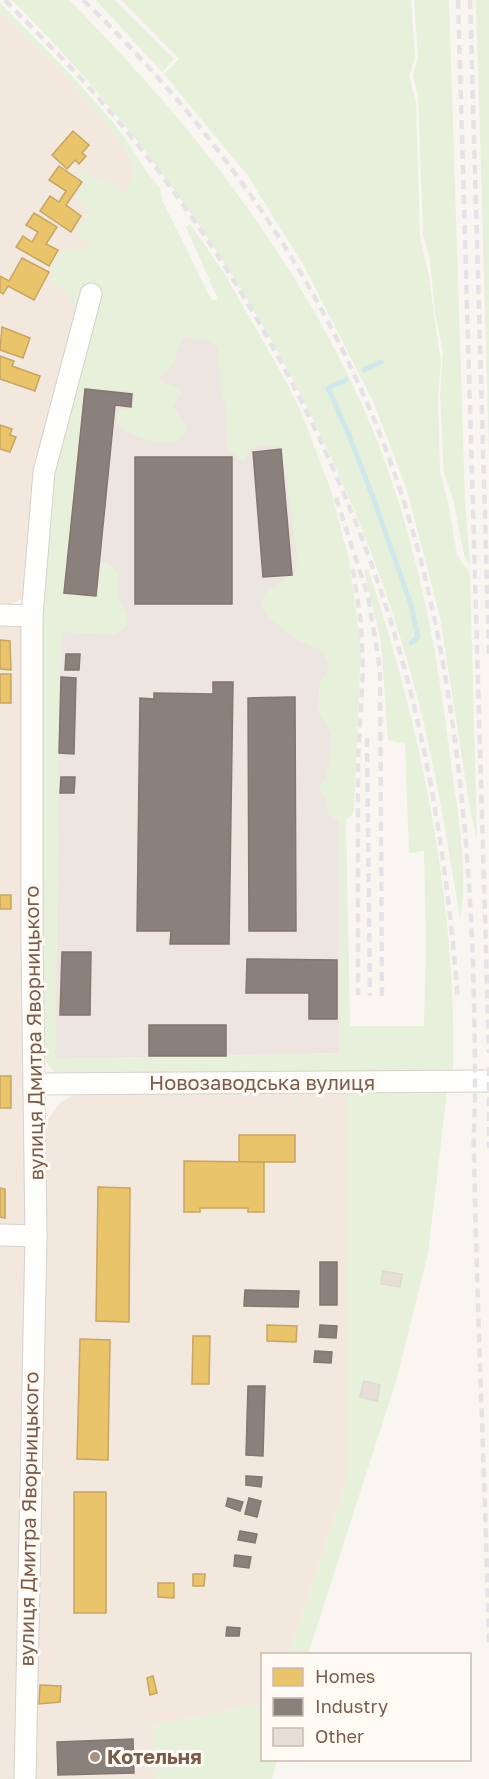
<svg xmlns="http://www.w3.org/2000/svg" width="489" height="1779" viewBox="0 0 489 1779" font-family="'Golos Text',sans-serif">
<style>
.residential{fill:#f2e8de}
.industrial{fill:#ede5e0}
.green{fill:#e7f0db;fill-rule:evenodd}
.homes{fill:#e9c46a;stroke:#c8a561;stroke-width:1.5}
.industry{fill:#8a817c;stroke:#85766e;stroke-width:1.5}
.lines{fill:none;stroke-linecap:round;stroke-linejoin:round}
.stream{stroke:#d0e8ea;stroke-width:5}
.building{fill:#e6ded7;stroke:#e2d8d2;stroke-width:1.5}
.minor-casing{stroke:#d7d1cb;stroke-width:23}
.minor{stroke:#fefefd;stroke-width:21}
.rail{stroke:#e6e3e7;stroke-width:4.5;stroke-dasharray:9 6;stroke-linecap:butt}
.poi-dot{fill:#a69286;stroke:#fffaf3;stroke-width:2}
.labels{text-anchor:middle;stroke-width:6;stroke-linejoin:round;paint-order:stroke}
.street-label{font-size:20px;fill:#7a5c4d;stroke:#fffaf3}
.poi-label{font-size:20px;font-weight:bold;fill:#7a5c4d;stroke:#fffaf3;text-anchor:start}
</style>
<rect width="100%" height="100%" fill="#f9f5f0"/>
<g class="residential">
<path d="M 0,13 L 60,69 L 122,144 L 134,169 L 132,181 L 123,200 L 23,599 L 6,607 L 0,606 Z"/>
<path d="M 0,626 L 25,627 L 25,1233 L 0,1231 Z"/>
<path d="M 347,1088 L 347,1480 L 289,1654 L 262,1654 L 262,1703 L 153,1726 L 155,1779 L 32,1779 L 42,1139 L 45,1123 L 61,1102 L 77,1093 Z"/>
<path d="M 0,1244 L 25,1246 L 17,1779 L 0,1779 Z"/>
</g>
<path class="industrial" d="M 97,322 L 242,344 L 315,501 L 338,655 L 340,1053 L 55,1059 L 61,597 L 84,389 Z"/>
<g class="green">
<path d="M 12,0 L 69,0 C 184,115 285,242 355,390 C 408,501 434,627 449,749 C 455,799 470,871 460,919 C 447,838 434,756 412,677 C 340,421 200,188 12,0 Z"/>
<path d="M 96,0 L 115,0 L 174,59 L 162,72 Z"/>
<path d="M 121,0 L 411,0 L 415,58 L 409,76 L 416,103 L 420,237 L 429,277 L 441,364 L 438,394 L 440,471 L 449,507 L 457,555 L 470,574 L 477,840 L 470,809 L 440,617 L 407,490 L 374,403 L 304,266 L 248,176 L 164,74 L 179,59 Z"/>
<path d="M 414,0 L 449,0 L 465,499 L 470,565 L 464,555 L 453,499 L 444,473 L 440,395 L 443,352 L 435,312 L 430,259 L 423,234 L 418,96 L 413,75 L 418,58 Z"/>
<path d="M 476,0 L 489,0 L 489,455 L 478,63 Z"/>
<path d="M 0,3 C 40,43 79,81 115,125 C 132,145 143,170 160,188 L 162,200 L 212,301 L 218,299 L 186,227 L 190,224 L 224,273 L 287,383 L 304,419 L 331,491 L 349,560 L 361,647 L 354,809 L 352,815 L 346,820 L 350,1026 L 424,1026 L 426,947 L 424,851 L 409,853 L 405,744 L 388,740 L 381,641 L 364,571 L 368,569 C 422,731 457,902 453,1074 L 55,1072 L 43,1059 L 38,586 L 78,309 L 73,305 L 67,291 L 52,285 L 52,267 L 63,249 L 81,251 L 90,244 L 90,240 L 80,237 L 75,230 L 89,212 L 76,197 L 84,182 L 76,175 L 82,168 L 94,178 L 115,182 L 126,193 L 134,169 L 122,144 L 60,69 L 0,13 ZM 183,338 L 209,341 L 219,347 L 217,363 L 221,373 L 219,385 L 226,409 L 227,446 L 239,460 L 245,460 L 252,447 L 279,445 L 282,447 L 297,555 L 296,572 L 266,592 L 261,604 L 268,617 L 297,640 L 321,650 L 328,661 L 328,668 L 319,685 L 318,711 L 330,732 L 331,752 L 326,777 L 319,788 L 326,801 L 328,814 L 339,821 L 339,1053 L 55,1059 L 61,632 L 115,635 C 140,620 121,612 118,594 C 116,581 124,571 106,562 L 102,564 L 95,598 L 63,594 L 84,389 L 88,387 L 134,392 L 133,408 L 122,409 L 118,413 L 117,423 C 128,438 182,456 187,428 L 173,406 L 182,393 L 180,389 L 162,382 L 159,378 L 172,366 Z"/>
<path d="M 347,1088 L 447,1092 L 428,1253 L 396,1381 L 308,1654 L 289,1654 L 347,1480 Z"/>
<path d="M 262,1703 L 262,1760 L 277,1760 L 272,1779 L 155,1779 L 153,1726 Z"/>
</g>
<g class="homes">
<path d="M 73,131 L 89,145 L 82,153 L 86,156 L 79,164 L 75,160 L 67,169 L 52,155 Z"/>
<path d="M 59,166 L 82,182 L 66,205 L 81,216 L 71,232 L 40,211 L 50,196 L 59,202 L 66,191 L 49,180 Z"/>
<path d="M 34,213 L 57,227 L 46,244 L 58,250 L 49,266 L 16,247 L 23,236 L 32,242 L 38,232 L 26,225 Z"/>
<path d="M 22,258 L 49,272 L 34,300 L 8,286 L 3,294 L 0,292 L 0,276 L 9,281 Z"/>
<path d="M 2,327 L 30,338 L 23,358 L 0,350 Z"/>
<path d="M 0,356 L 14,361 L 12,366 L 40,376 L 35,391 L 0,379 Z"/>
<path d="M 0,425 L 12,429 L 10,435 L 16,437 L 10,452 L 0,449 Z"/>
<path d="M 0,640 L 10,641 L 11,670 L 0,669 Z"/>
<rect x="0" y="674" width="11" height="29"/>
<rect x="0" y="895" width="11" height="14"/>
<rect x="0" y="1076" width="11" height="32"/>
<rect x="239" y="1135" width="56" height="27"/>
<path d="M 184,1161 L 264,1162 L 264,1212 L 248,1212 L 248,1208 L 200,1208 L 200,1212 L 184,1212 Z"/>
<path d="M 98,1187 L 130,1188 L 129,1322 L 96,1321 Z"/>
<path d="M 0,1188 L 5,1189 L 5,1218 L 0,1217 Z"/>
<path d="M 267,1325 L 297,1326 L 296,1342 L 267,1341 Z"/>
<path d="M 193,1336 L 210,1336 L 209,1384 L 192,1384 Z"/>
<path d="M 80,1339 L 110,1340 L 108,1460 L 77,1459 Z"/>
<rect x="74" y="1492" width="32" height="121"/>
<path d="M 193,1574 L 205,1574 L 204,1586 L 193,1586 Z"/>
<path d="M 158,1583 L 174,1583 L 174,1598 L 158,1597 Z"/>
<path d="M 153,1676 L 157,1693 L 150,1695 L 147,1678 Z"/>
<path d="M 40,1685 L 61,1686 L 60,1702 L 39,1704 Z"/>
</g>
<g class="industry">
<path d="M 85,389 L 132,394 L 131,407 L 115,405 L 96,596 L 64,593 Z"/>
<path d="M 281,449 L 292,575 L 263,577 L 253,452 Z"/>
<rect x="135" y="457" width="97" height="147"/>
<path d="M 66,654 L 80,654 L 79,670 L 65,670 Z"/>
<path d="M 61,677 L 76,678 L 74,754 L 59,753 Z"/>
<path d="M 213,682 L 233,682 L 229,944 L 170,944 L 171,931 L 137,931 L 140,698 L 154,699 L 154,693 L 213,694 Z"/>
<path d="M 295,697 L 296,931 L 249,931 L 248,698 Z"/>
<path d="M 61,777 L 75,777 L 74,793 L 60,793 Z"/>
<path d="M 62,952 L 91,952 L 90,1015 L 60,1015 Z"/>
<path d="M 247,959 L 337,960 L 337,1019 L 309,1019 L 309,993 L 246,993 Z"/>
<rect x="149" y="1025" width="77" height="31"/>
<rect x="320" y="1262" width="17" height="43"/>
<path d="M 245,1290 L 299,1291 L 298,1307 L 244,1306 Z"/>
<path d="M 320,1325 L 337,1326 L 336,1338 L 319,1337 Z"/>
<path d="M 315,1351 L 332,1352 L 331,1363 L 314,1362 Z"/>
<path d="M 248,1386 L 265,1386 L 263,1456 L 246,1455 Z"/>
<path d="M 246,1476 L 262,1477 L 261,1487 L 246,1485 Z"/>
<path d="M 228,1498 L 243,1502 L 240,1511 L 226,1506 Z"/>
<path d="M 249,1498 L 261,1501 L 257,1517 L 245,1514 Z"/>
<path d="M 240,1531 L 257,1534 L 255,1543 L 238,1540 Z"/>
<path d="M 235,1555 L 251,1557 L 249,1568 L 234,1566 Z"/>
<path d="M 227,1627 L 240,1628 L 239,1636 L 226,1636 Z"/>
<path d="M 133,1739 L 134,1773 L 58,1775 L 57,1742 Z"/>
</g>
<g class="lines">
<g class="stream">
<path d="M 364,370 L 381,362"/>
<path d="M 346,380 L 328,388 L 349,435 L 374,500 L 411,605 L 418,637 L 411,643"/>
</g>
</g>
<g class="building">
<path d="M 383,1271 L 402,1274 L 400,1287 L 381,1284 Z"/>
<path d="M 364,1381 L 380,1385 L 377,1401 L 360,1397 Z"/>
</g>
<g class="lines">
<defs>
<g id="minor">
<path d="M 0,615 L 32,616"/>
<path d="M 35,1084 L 489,1081"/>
<path d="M 0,1235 L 36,1236"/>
<path d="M 25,1779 L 36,1236 L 32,945 L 32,616 L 44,472 L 91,294"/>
</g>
</defs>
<use href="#minor" class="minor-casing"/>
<use href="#minor" class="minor"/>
<g class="rail">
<path d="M 5,0 C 35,31 66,61 95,94 C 228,244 331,431 391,622 C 429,744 448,873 458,1000"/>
<path d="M 83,0 C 234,144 356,330 413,532 C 442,633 457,739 466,844 C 473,928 475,1014 475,1098 C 475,1116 473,1134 474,1151 C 477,1315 485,1479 489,1643"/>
<path d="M 458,0 L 489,1053"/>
<path d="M 470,0 L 489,654"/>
<path d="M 336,498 L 368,596 L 380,669 L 382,996"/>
<path d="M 353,569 L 361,624 L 363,670 L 358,759 L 358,995"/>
<path d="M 367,738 L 370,996"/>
<path d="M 489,1067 L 489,1148"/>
</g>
</g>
<circle class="poi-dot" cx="95" cy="1757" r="6"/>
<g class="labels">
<g class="street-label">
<text transform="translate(34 1033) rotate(-91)" y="7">вулиця Дмитра Яворницького</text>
<text x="262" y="1090">Новозаводська вулиця</text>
<text transform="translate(29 1519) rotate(-89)" y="7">вулиця Дмитра Яворницького</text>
</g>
<g class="poi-label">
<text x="107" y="1764">Котельня</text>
</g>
</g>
<rect x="261" y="1653" width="210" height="108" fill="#fffaf3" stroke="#cabbb1" stroke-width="1.5"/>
<rect x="273" y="1668" width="30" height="18" fill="#e9c46a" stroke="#cabbb1" stroke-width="1.5"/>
<text x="315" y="1683" font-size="18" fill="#7a5c4d">Homes</text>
<rect x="273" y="1698" width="30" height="18" fill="#8a817c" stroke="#cabbb1" stroke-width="1.5"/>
<text x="315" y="1713" font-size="18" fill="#7a5c4d">Industry</text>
<rect x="273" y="1728" width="30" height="18" fill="#e6ded7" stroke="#cabbb1" stroke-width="1.5"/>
<text x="315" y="1743" font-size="18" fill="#7a5c4d">Other</text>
</svg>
